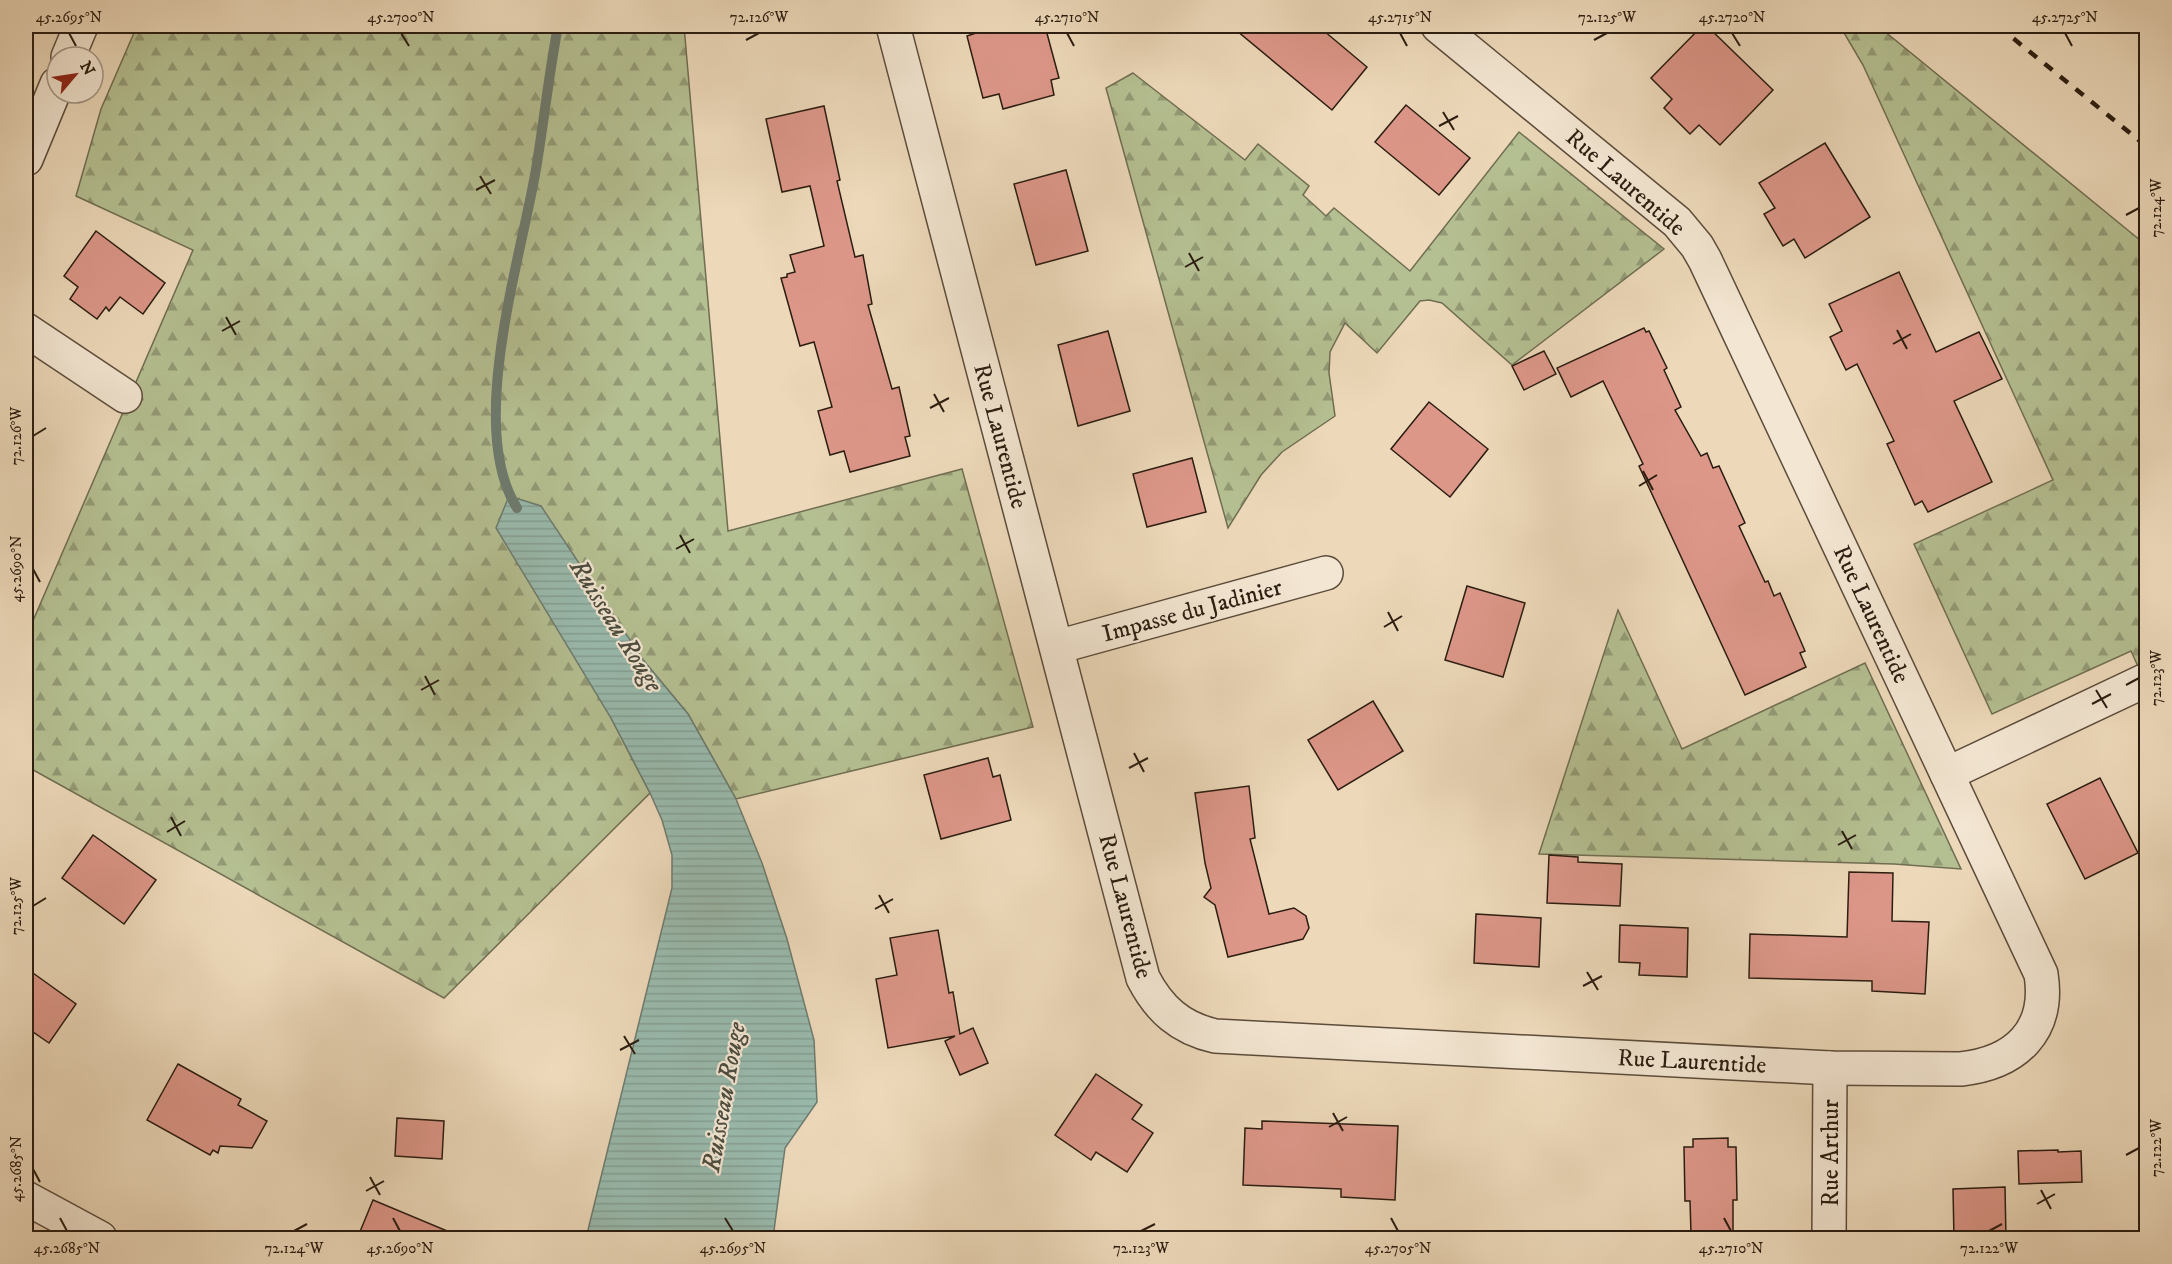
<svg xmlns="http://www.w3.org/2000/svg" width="2172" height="1264" viewBox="0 0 2172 1264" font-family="'IM FELL DW Pica',serif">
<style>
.forest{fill:url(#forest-firs);stroke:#706e52;stroke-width:1.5}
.water{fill:url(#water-rules);stroke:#6d7b6f;stroke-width:1.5}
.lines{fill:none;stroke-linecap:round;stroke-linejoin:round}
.stream{stroke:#6d7b6f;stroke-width:10}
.building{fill:#dd9789;stroke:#2b1d11;stroke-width:1.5}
.minor-casing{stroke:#5c4c3b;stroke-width:36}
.minor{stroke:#f3e6d2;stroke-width:33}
.rail{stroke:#2b1d11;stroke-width:4.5;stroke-dasharray:10 10;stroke-linecap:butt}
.ticks{fill:none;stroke:#2b1d11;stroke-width:2}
.labels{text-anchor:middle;stroke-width:4.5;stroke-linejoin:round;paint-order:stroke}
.street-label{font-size:24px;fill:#2b1d11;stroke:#f3e6d2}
.water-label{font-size:26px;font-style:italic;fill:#4c4c40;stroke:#f3e6d2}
.neatline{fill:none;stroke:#2b1d11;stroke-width:2}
.ticks-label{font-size:15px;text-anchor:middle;fill:#2b1d11}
</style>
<defs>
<pattern id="forest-firs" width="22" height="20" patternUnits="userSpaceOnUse" patternTransform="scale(1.5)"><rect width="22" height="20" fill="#b5c092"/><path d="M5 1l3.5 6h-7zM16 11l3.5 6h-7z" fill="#939b76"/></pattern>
<pattern id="water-rules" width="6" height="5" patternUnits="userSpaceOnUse" patternTransform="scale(1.5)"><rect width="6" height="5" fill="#99baad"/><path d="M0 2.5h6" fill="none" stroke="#849f94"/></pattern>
</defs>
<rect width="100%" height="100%" fill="#edd9ba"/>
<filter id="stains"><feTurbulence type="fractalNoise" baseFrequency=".00333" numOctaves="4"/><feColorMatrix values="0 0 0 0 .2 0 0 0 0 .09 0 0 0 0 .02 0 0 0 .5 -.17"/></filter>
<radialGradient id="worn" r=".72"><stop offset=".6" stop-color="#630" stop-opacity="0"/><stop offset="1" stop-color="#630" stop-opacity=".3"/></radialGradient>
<g class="forest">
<path d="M 137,26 L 684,26 L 728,531 L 962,469 L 1033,727 L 736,799 L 688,714 L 644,661 L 611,718 L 650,793 L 444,998 L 26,766 L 26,637 L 193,250 L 76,196 L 101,109 Z"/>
<path d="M 1840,26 L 1878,26 L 2146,245 L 2146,684 L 2131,651 L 1992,714 L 1914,544 L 2053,480 L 1863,65 Z"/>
<path d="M 1133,73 L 1245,160 L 1258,144 L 1309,186 L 1303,195 L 1326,216 L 1334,208 L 1410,271 L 1519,132 L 1664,249 L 1512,365 L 1442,303 L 1429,300 L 1420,301 L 1377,353 L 1345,323 L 1330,352 L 1329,373 L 1335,416 L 1282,452 L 1261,475 L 1228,528 L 1106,88 Z"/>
<path d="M 1618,610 L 1682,749 L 1865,663 L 1961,869 L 1894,864 L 1539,854 Z"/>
</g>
<path class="water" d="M 509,496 L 541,506 L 644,661 L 688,714 L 736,799 L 762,863 L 787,939 L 814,1040 L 817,1102 L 785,1148 L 773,1238 L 586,1238 L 672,888 L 672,855 L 662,820 L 650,793 L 611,718 L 496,528 Z"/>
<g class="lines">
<path class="stream" d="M 517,508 C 466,428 521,259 536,169 C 544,121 549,73 558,26"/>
</g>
<g class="building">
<path d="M 981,26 L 1045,26 L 1059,78 L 1051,80 L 1054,95 L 1003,109 L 999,94 L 983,98 L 967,36 L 982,31 Z"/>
<path d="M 1231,26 L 1318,26 L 1367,67 L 1332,110 Z"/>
<path d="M 1702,26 L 1707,26 L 1773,90 L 1720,145 L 1699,125 L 1690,134 L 1664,108 L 1672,99 L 1651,78 Z"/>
<path d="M 1406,105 L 1470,158 L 1439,195 L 1375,142 Z"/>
<path d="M 824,106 L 840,180 L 837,181 L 855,257 L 863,255 L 872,304 L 868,305 L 892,389 L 899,387 L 910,436 L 905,437 L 910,456 L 850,472 L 844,451 L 830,455 L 818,411 L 832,407 L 814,342 L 800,346 L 781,278 L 787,277 L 787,274 L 795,272 L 790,255 L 824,246 L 810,186 L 782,192 L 766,119 Z"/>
<path d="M 1825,143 L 1870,217 L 1805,258 L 1794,239 L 1783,246 L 1764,214 L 1775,208 L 1759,183 Z"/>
<path d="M 1066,170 L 1088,251 L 1036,265 L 1014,184 Z"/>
<path d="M 96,231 L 165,283 L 143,314 L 120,297 L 109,311 L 106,307 L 97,319 L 70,299 L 78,287 L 64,276 Z"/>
<path d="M 1899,272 L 1936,352 L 1979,332 L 2002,379 L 1954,401 L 1992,482 L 1928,512 L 1922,501 L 1915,505 L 1887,444 L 1894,441 L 1857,364 L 1846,370 L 1830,337 L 1842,331 L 1829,304 Z"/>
<path d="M 1644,328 L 1646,332 L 1649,331 L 1667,368 L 1664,370 L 1681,407 L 1675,410 L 1701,456 L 1707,453 L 1713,468 L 1719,466 L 1745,523 L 1739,526 L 1765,582 L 1768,581 L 1774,596 L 1780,593 L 1805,651 L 1800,653 L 1806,667 L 1745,695 L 1639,466 L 1643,464 L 1603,381 L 1571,397 L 1557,368 Z"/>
<path d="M 1108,331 L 1130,411 L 1078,426 L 1058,345 Z"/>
<path d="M 1544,351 L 1556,374 L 1524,390 L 1512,366 Z"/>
<path d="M 1429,402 L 1488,449 L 1450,497 L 1391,449 Z"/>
<path d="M 1192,458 L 1206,512 L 1147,527 L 1133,474 Z"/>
<path d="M 1467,586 L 1525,603 L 1503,677 L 1445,660 Z"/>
<path d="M 1373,701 L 1403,751 L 1338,790 L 1308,740 Z"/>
<path d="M 988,758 L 993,777 L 1000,775 L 1011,820 L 941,839 L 924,775 Z"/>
<path d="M 2100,778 L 2138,853 L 2085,879 L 2047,804 Z"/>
<path d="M 1249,786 L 1255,838 L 1250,839 L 1269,914 L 1294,908 L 1306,916 L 1309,928 L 1303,939 L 1228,957 L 1215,905 L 1204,897 L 1211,888 L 1205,863 L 1195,793 Z"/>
<path d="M 93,835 L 156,880 L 124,924 L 62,878 Z"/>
<path d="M 1549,855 L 1578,857 L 1578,862 L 1622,864 L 1620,906 L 1547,903 Z"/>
<path d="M 1849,872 L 1893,873 L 1892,921 L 1929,922 L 1925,994 L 1872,991 L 1872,981 L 1749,978 L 1750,934 L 1847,937 Z"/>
<path d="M 1476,914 L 1541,918 L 1539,967 L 1474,963 Z"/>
<path d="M 1620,925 L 1688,928 L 1687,977 L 1639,975 L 1640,963 L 1619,962 Z"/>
<path d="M 938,930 L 949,993 L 953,992 L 960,1034 L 973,1028 L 988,1063 L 960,1075 L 945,1041 L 955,1036 L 888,1048 L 876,979 L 897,975 L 890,938 Z"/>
<path d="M 26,968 L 76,1004 L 49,1043 L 26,1027 Z"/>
<path d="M 178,1064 L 241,1099 L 238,1105 L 267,1121 L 252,1148 L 220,1146 L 218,1153 L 213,1150 L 210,1155 L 147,1120 Z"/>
<path d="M 1096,1074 L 1142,1105 L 1132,1119 L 1153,1133 L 1127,1172 L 1096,1152 L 1091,1160 L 1055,1135 Z"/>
<path d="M 397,1118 L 444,1121 L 442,1159 L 395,1156 Z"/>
<path d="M 1262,1121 L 1398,1126 L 1395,1200 L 1341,1197 L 1341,1189 L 1243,1185 L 1245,1128 L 1262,1129 Z"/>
<path d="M 1728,1138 L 1728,1147 L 1736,1147 L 1737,1200 L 1733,1200 L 1733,1232 L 1691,1233 L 1690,1201 L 1685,1201 L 1684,1147 L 1693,1147 L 1693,1139 Z"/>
<path d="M 2058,1150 L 2058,1152 L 2081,1151 L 2082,1182 L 2019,1184 L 2018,1151 Z"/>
<path d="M 2005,1187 L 2006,1239 L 1954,1239 L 1953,1189 Z"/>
<path d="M 373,1200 L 464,1238 L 463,1239 L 357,1239 Z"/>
</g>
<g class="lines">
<defs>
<g id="minor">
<path d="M 893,26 L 1143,978 C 1159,1009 1180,1028 1215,1036 L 1830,1068 L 1961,1069 C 2016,1063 2050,1031 2041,974 L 1705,260 L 1697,246 L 1677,222 L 1438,26"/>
<path d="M 68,57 L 81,26"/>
<path d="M 26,159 L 57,84"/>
<path d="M 26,330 L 125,396"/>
<path d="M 1057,647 L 1326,573"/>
<path d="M 1947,774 L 2144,681"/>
<path d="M 26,1198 L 100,1238"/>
<path d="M 1829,1238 L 1830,1068"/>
</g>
</defs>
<use href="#minor" class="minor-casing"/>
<use href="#minor" class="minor"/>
<path class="rail" d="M 1998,26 L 2146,146"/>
</g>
<path class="ticks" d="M 69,33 L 76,46M 401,33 L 409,46M 1067,33 L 1074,46M 1400,33 L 1407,46M 1732,33 L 1740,46M 2065,33 L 2072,46M 746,40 L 759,33M 1594,40 L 1607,33M 1443,112 L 1454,130M 1439,126 L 1458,116M 480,176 L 491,194M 476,190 L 495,180M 2126,215 L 2139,208M 1189,253 L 1199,271M 1185,267 L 1203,257M 226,317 L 236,335M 1897,330 L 1907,349M 222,331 L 240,321M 1893,344 L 1911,334M 934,394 L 944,412M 930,408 L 949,398M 33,436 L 46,428M 1643,471 L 1653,490M 1639,486 L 1657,475M 680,535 L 690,553M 676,549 L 694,539M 33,569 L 40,582M 1388,612 L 1398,631M 1384,627 L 1402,616M 425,676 L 435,695M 2126,685 L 2139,678M 421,690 L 439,680M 2096,690 L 2107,708M 2092,704 L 2111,694M 1134,753 L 1144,772M 1129,768 L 1148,758M 171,817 L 181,836M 1842,831 L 1852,849M 167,832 L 185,821M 1838,845 L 1856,835M 879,895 L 889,913M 33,906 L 46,898M 875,909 L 893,899M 1587,972 L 1598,990M 1583,986 L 1602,976M 624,1036 L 635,1054M 620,1050 L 639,1040M 1333,1113 L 1343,1131M 1329,1127 L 1347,1117M 2126,1155 L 2139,1148M 33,1169 L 40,1182M 370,1177 L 380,1195M 2041,1190 L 2051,1209M 366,1191 L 384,1181M 2037,1204 L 2055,1194M 60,1218 L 67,1231M 393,1218 L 400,1231M 725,1218 L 733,1231M 1391,1218 L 1398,1231M 1724,1218 L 1731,1231M 294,1231 L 307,1224M 1141,1231 L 1155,1224M 1989,1231 L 2002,1224"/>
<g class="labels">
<g class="street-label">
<text transform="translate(1626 182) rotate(41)" y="8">Rue Laurentide</text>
<text transform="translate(1001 436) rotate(75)" y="8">Rue Laurentide</text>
<text transform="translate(1192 610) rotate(-15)" y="8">Impasse du Jadinier</text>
<text transform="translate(1872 614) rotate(65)" y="8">Rue Laurentide</text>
<text transform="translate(1126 906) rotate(75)" y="8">Rue Laurentide</text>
<text transform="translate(1692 1061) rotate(3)" y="8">Rue Laurentide</text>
<text transform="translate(1830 1153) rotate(-90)" y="8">Rue Arthur</text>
</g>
<g class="water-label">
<text transform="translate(617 625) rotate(58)" y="9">Ruisseau Rouge</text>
<text transform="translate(723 1097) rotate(-80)" y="9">Ruisseau Rouge</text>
</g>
</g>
<rect width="2172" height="1264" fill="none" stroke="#edd9ba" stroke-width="66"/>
<g transform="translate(75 75) rotate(61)"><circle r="28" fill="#f3e6d2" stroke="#a39685" stroke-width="1.5"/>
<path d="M0-4.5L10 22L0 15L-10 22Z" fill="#8f2418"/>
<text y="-9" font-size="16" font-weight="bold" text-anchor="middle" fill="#2b1d11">N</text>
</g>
<rect x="33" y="33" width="2106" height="1198" class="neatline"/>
<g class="ticks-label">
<text x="69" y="22">45.2695°N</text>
<text x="401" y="22">45.2700°N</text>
<text x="759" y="22">72.126°W</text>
<text x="1067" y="22">45.2710°N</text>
<text x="1400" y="22">45.2715°N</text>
<text x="1607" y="22">72.125°W</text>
<text x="1732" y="22">45.2720°N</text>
<text x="2065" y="22">45.2725°N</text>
<text transform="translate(2156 208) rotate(-90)" y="5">72.124°W</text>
<text transform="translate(16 436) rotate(-90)" y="5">72.126°W</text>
<text transform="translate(16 569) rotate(-90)" y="5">45.2690°N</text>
<text transform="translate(2156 678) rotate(-90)" y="5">72.123°W</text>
<text transform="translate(16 906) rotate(-90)" y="5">72.125°W</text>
<text transform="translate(2156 1148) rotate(-90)" y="5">72.122°W</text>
<text transform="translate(16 1169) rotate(-90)" y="5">45.2685°N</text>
<text x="67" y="1253">45.2685°N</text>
<text x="294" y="1253">72.124°W</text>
<text x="400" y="1253">45.2690°N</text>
<text x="733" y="1253">45.2695°N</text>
<text x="1141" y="1253">72.123°W</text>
<text x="1398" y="1253">45.2705°N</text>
<text x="1731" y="1253">45.2710°N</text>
<text x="1989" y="1253">72.122°W</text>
</g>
<rect width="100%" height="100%" filter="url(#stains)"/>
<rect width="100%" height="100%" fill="url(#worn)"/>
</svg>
